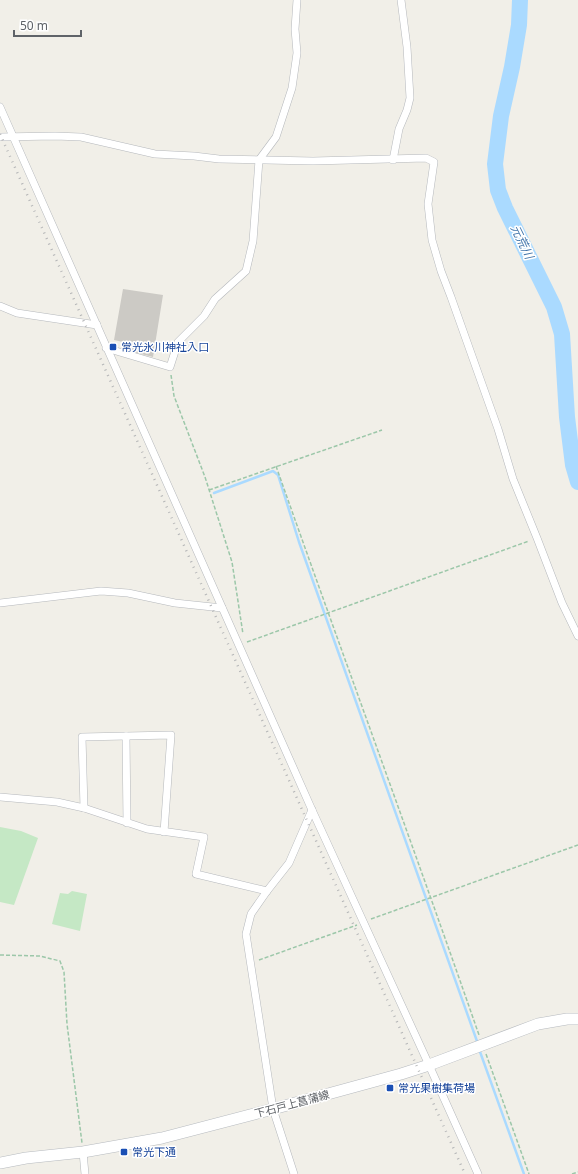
<svg xmlns="http://www.w3.org/2000/svg" width="578" height="1174" viewBox="0 0 578 1174" font-family="'Noto Sans','Noto Sans JP',sans-serif">
<style>
.green{fill:#c5e8c5}
.lines{fill:none;stroke-linecap:round;stroke-linejoin:round}
.stream{stroke:#aadaff;stroke-width:2.5}
.river{stroke:#aadaff;stroke-width:16}
.building{fill:#cccac5}
.street-casing{stroke:#b5b8bc;stroke-width:8}
.secondary-casing{stroke:#b6babf;stroke-width:12}
.path{stroke:#9cc7a9;stroke-width:1.5;stroke-dasharray:4 2;stroke-linecap:butt}
.street{stroke:#fff;stroke-width:7}
.secondary{stroke:#fff;stroke-width:11}
.rail{stroke:#b6b7b8;stroke-width:2.5;stroke-dasharray:1 5;stroke-linecap:butt}
.transit-dot{fill:#1a4fb4;stroke:#fff;stroke-width:1.5}
.labels{text-anchor:middle;stroke-width:3;stroke-linejoin:round;paint-order:stroke}
.transit-label{font-size:11px;fill:#164399;stroke:#fff;text-anchor:start}
.street-label{font-size:11px;fill:#5f6368;stroke:#fff}
.water-label{font-size:12px;font-style:italic;fill:#4174aa;stroke:#fff}
</style>
<rect width="100%" height="100%" fill="#f1efe8"/>
<g class="green">
<path d="M 0,827 L 21,831 L 38,838 L 14,905 L 0,902 Z"/>
<path d="M 72,891 L 87,894 L 80,931 L 52,924 L 60,893 L 68,894 Z"/>
</g>
<g class="lines">
<g class="stream">
<path d="M 214,493 L 273,471 L 278,475 L 299,542 L 478,1044"/>
<path d="M 479,1049 L 524,1174"/>
</g>
<path class="river" d="M 520,0 L 519,25 L 512,67 L 501,116 L 495,164 L 498,190 L 505,208 L 554,307 L 562,334 L 567,417 L 573,465 L 578,482"/>
</g>
<path class="building" d="M 123,289 L 163,295 L 153,357 L 121,349 L 123,342 L 114,340 Z"/>
<g class="lines">
<defs>
<g id="street">
<path d="M 0,107 L 312,810 L 429,1065 L 478,1174"/>
<path d="M 0,137 L 55,136 L 81,137 L 155,154 L 194,156 L 219,159 L 313,161 L 426,158 L 434,162 L 428,204 L 432,240 L 441,271 L 451,297 L 498,429 L 513,479 L 537,538 L 562,603 L 578,636"/>
<path d="M 393,160 L 399,129 L 407,110 L 410,98 L 407,47 L 401,0"/>
<path d="M 0,306 L 17,313 L 97,325"/>
<path d="M 106,348 L 170,367 L 178,342 L 204,316 L 215,299 L 246,271 L 253,241 L 259,160 L 276,137 L 292,88 L 297,53 L 295,29 L 297,0"/>
<path d="M 0,603 L 101,591 L 128,593 L 175,603 L 222,608"/>
<path d="M 126,736 L 127,823"/>
<path d="M 0,797 L 57,802 L 84,808 L 147,829 L 204,837 L 196,874 L 267,891"/>
<path d="M 84,808 L 82,737 L 171,735 L 164,832"/>
<path d="M 83,1152 L 85,1174"/>
<path d="M 294,1174 L 273,1109 L 246,934 L 251,914 L 267,891 L 289,863 L 312,810"/>
</g>
<path id="secondary" d="M 0,1163 L 26,1158 L 83,1152 L 162,1138 L 273,1109 L 401,1074 L 429,1065 L 538,1024 L 567,1019 L 578,1019"/>
</defs>
<use href="#street" class="street-casing"/>
<use href="#secondary" class="secondary-casing"/>
<g class="path">
<path d="M 171,375 L 174,396 L 205,477 L 232,562 L 243,634"/>
<path d="M 276,466 C 343,656 413,845 479,1035"/>
<path d="M 209,490 L 382,430"/>
<path d="M 247,642 L 529,541"/>
<path d="M 371,919 L 578,845"/>
<path d="M 0,955 L 40,956 L 60,961 L 64,972 L 67,1024 L 82,1143"/>
<path d="M 259,960 L 357,925"/>
<path d="M 486,1054 L 529,1174"/>
<path d="M 572,1174 L 578,1172"/>
</g>
<use href="#street" class="street"/>
<use href="#secondary" class="secondary"/>
<path class="rail" d="M 0,134 L 465,1174"/>
</g>
<g class="transit-dot">
<rect x="109" y="343" width="8" height="8" rx="2"/>
<rect x="386" y="1084" width="8" height="8" rx="2"/>
<rect x="120" y="1148" width="8" height="8" rx="2"/>
</g>
<g class="labels">
<g class="transit-label">
<text x="121" y="351">常光氷川神社入口</text>
<text x="398" y="1092">常光果樹集荷場</text>
<text x="132" y="1156">常光下通</text>
</g>
<g class="street-label">
<text transform="translate(292 1104) rotate(-15)" y="4">下石戸上菖蒲線</text>
</g>
<g class="water-label">
<text transform="translate(522 242) rotate(64)" y="4">元荒川</text>
</g>
</g>
<path d="M14 30v6h67v-6" fill="none" stroke="#5f6368" stroke-width="2"/>
<text x="20" y="30" font-size="12" fill="#5f6368" stroke="#ffffff" stroke-width="3" paint-order="stroke">50 m</text>
</svg>
